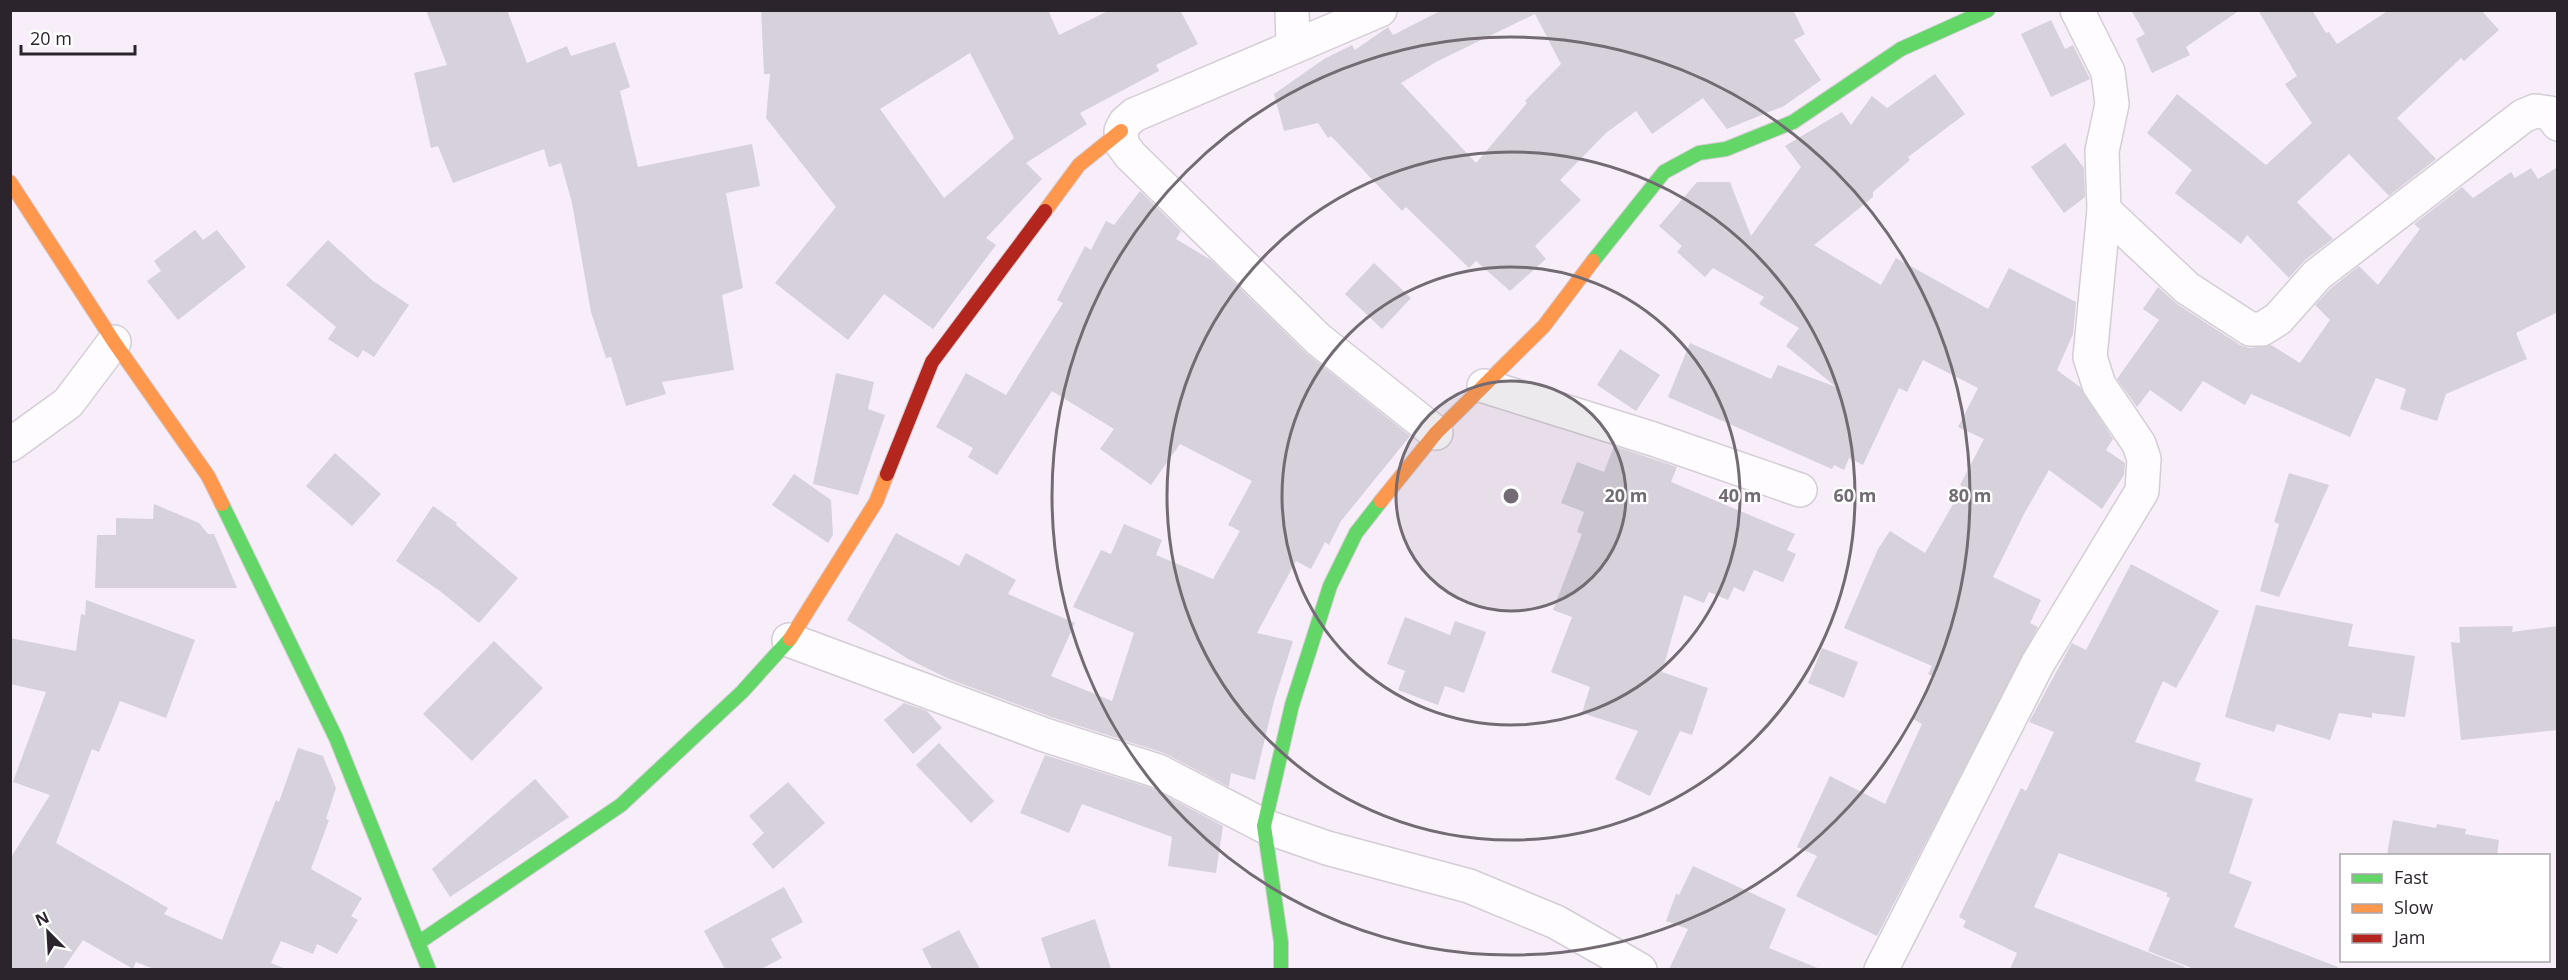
<svg xmlns="http://www.w3.org/2000/svg" width="2568" height="980" viewBox="0 0 2568 980" font-family="'Open Sans',sans-serif">
<style>
.building{fill:#d6d1db;fill-rule:evenodd}
.lines{fill:none;stroke-linecap:round;stroke-linejoin:round}
.street-casing{stroke:#d4cdd6;stroke-width:36}
.fast-casing{stroke:#d4cdd6;stroke-width:16}
.slow-casing{stroke:#d4cdd6;stroke-width:16}
.jam-casing{stroke:#d4cdd6;stroke-width:16}
.street{stroke:#fefcfe;stroke-width:33}
.fast{stroke:#63d668;stroke-width:14}
.slow{stroke:#ff974d;stroke-width:14}
.jam{stroke:#b3261e;stroke-width:14}
.ring{fill:none;stroke:#736b74;stroke-width:3}
.centre{fill:#736b74;stroke:#fff;stroke-width:3}
.ring-label{font-size:18px;text-anchor:middle;font-weight:bold;fill:#736b74;stroke:#fff;stroke-width:4.5;stroke-linejoin:round;paint-order:stroke}
</style>
<rect width="100%" height="100%" fill="#f8eefa"/>
<g class="building">
<path d="M 426,10 L 507,10 L 527,63 L 567,46 L 571,56 L 615,42 L 630,87 L 620,91 L 638,167 L 752,144 L 760,186 L 726,193 L 743,288 L 722,295 L 734,370 L 662,382 L 666,394 L 626,406 L 611,357 L 606,358 L 591,312 L 572,203 L 561,163 L 549,167 L 544,149 L 453,183 L 438,146 L 431,148 L 414,73 L 447,65 Z"/>
<path d="M 761,10 L 1048,10 L 1059,35 L 1110,10 L 1180,10 L 1198,44 L 1156,65 L 1159,71 L 1080,113 L 1087,124 L 1026,163 L 1042,179 L 986,238 L 996,245 L 933,329 L 884,294 L 848,340 L 775,283 L 836,207 L 766,118 L 770,74 L 764,74 ZM 970,53 L 1014,138 L 944,198 L 880,109 Z"/>
<path d="M 1442,10 L 1793,10 L 1805,34 L 1794,40 L 1821,80 L 1784,106 L 1727,129 L 1703,98 L 1652,134 L 1636,111 L 1606,133 L 1560,180 L 1581,200 L 1535,246 L 1546,259 L 1510,291 L 1476,261 L 1469,268 L 1406,207 L 1402,211 L 1331,136 L 1328,138 L 1318,123 L 1284,131 L 1274,94 L 1324,59 L 1352,45 L 1355,50 L 1388,27 L 1393,35 ZM 1535,14 L 1561,64 L 1525,101 L 1527,103 L 1476,163 L 1401,83 L 1436,62 Z"/>
<path d="M 2131,10 L 2240,10 L 2186,47 L 2190,55 L 2152,73 L 2136,39 L 2145,34 Z"/>
<path d="M 2258,10 L 2312,10 L 2326,33 L 2329,32 L 2337,44 L 2389,10 L 2481,10 L 2499,30 L 2464,61 L 2461,58 L 2397,118 L 2436,159 L 2389,196 L 2349,154 L 2297,202 L 2333,239 L 2305,260 L 2289,278 L 2247,235 L 2241,244 L 2175,193 L 2192,170 L 2147,133 L 2177,94 L 2266,165 L 2312,123 L 2285,84 L 2297,76 Z"/>
<path d="M 2051,20 L 2065,49 L 2073,45 L 2090,79 L 2051,97 L 2021,34 Z"/>
<path d="M 1935,74 L 1965,114 L 1908,157 L 1910,160 L 1873,192 L 1873,197 L 1814,245 L 1881,285 L 1896,258 L 1988,309 L 2009,268 L 2076,302 L 2073,334 L 2057,370 L 2080,387 L 2113,439 L 2106,450 L 2125,463 L 2124,475 L 2102,509 L 2049,470 L 2024,514 L 1993,577 L 2041,600 L 2030,623 L 2038,627 L 1877,936 L 1796,896 L 1817,856 L 1797,847 L 1830,776 L 1885,804 L 1922,724 L 1913,719 L 1934,677 L 1928,674 L 1932,666 L 1844,628 L 1878,549 L 1890,531 L 1925,553 L 1963,487 L 1960,485 L 1984,439 L 1958,427 L 1978,388 L 1923,360 L 1907,392 L 1899,388 L 1863,465 L 1849,458 L 1844,470 L 1834,465 L 1832,469 L 1668,397 L 1690,343 L 1771,379 L 1778,365 L 1836,387 L 1786,346 L 1799,328 L 1759,304 L 1764,297 L 1713,268 L 1705,277 L 1677,252 L 1682,246 L 1659,226 L 1697,182 L 1730,182 L 1751,236 L 1801,167 L 1785,146 L 1842,112 L 1851,125 L 1872,96 L 1887,108 Z"/>
<path d="M 2065,143 L 2084,168 L 2085,197 L 2064,213 L 2031,167 Z"/>
<path d="M 2558,167 L 2558,312 L 2516,333 L 2527,359 L 2446,394 L 2437,421 L 2400,409 L 2406,389 L 2376,378 L 2350,437 L 2251,394 L 2245,405 L 2203,381 L 2181,412 L 2150,390 L 2137,407 L 2117,379 L 2159,320 L 2143,309 L 2158,287 L 2177,304 L 2240,345 L 2250,348 L 2271,345 L 2300,363 L 2330,320 L 2315,305 L 2330,289 L 2359,266 L 2378,285 L 2420,229 L 2414,224 L 2462,187 L 2473,198 L 2511,172 L 2515,178 L 2531,168 L 2538,179 Z"/>
<path d="M 1140,191 L 1181,231 L 1176,239 L 1211,260 L 1305,352 L 1410,436 L 1341,521 L 1329,545 L 1325,542 L 1311,569 L 1296,561 L 1257,633 L 1293,641 L 1274,701 L 1255,780 L 1231,773 L 1229,787 L 1164,753 L 1051,717 L 949,679 L 908,659 L 847,620 L 896,533 L 959,566 L 966,553 L 1016,580 L 1008,594 L 1075,623 L 1051,676 L 1112,701 L 1134,633 L 1073,607 L 1101,550 L 1111,554 L 1124,524 L 1162,540 L 1156,555 L 1213,579 L 1240,531 L 1228,525 L 1252,481 L 1180,444 L 1151,485 L 1100,449 L 1114,429 L 1052,391 L 997,475 L 968,457 L 973,448 L 936,427 L 966,373 L 1006,395 L 1063,303 L 1057,300 L 1085,246 L 1091,250 L 1106,221 L 1114,225 Z"/>
<path d="M 195,230 L 203,240 L 217,230 L 246,267 L 178,320 L 147,281 L 161,271 L 154,261 Z"/>
<path d="M 328,240 L 373,281 L 409,305 L 374,357 L 363,350 L 358,358 L 328,339 L 336,327 L 286,285 Z"/>
<path d="M 1374,263 L 1411,298 L 1382,329 L 1345,294 Z"/>
<path d="M 1620,349 L 1660,375 L 1636,411 L 1597,385 Z"/>
<path d="M 836,373 L 874,382 L 868,409 L 885,415 L 858,495 L 813,484 Z"/>
<path d="M 1614,446 L 1677,467 L 1671,482 L 1795,534 L 1787,550 L 1796,554 L 1783,582 L 1754,570 L 1744,592 L 1734,587 L 1728,600 L 1709,592 L 1704,603 L 1684,595 L 1662,672 L 1708,688 L 1692,735 L 1680,731 L 1650,796 L 1615,779 L 1638,731 L 1582,713 L 1590,687 L 1551,672 L 1572,617 L 1553,610 L 1582,534 L 1577,532 L 1584,512 L 1561,503 L 1577,462 L 1604,472 Z"/>
<path d="M 335,453 L 381,494 L 352,526 L 306,486 Z"/>
<path d="M 2289,473 L 2329,485 L 2279,597 L 2260,591 L 2279,524 L 2274,522 Z"/>
<path d="M 794,474 L 831,500 L 833,535 L 828,543 L 772,505 Z"/>
<path d="M 154,504 L 199,523 L 208,534 L 214,534 L 237,588 L 95,588 L 97,535 L 116,535 L 116,518 L 153,519 Z"/>
<path d="M 433,506 L 457,523 L 456,525 L 518,578 L 479,623 L 440,591 L 396,561 Z"/>
<path d="M 2131,564 L 2219,611 L 2176,688 L 2163,681 L 2135,742 L 2201,763 L 2195,781 L 2253,799 L 2229,873 L 2252,882 L 2234,927 L 2338,967 L 2338,969 L 2194,969 L 2148,951 L 2170,898 L 2166,896 L 2168,893 L 2059,853 L 2034,907 L 2185,967 L 2185,969 L 2010,969 L 2017,953 L 1963,927 L 1966,921 L 1959,917 L 2021,788 L 2026,791 L 2054,732 L 2029,722 L 2072,643 L 2086,650 Z"/>
<path d="M 86,600 L 195,640 L 166,718 L 120,701 L 99,752 L 92,749 L 56,843 L 168,908 L 164,914 L 222,940 L 276,800 L 279,802 L 298,748 L 323,756 L 336,788 L 326,819 L 329,820 L 311,869 L 362,898 L 351,916 L 358,920 L 337,954 L 317,944 L 313,954 L 281,941 L 271,963 L 286,969 L 154,969 L 136,962 L 133,969 L 83,940 L 63,969 L 10,969 L 10,859 L 50,795 L 13,782 L 46,692 L 10,684 L 10,638 L 76,651 L 81,614 L 85,615 Z"/>
<path d="M 2256,605 L 2353,624 L 2348,646 L 2415,656 L 2405,717 L 2372,713 L 2372,718 L 2339,713 L 2330,740 L 2277,724 L 2274,732 L 2225,717 Z"/>
<path d="M 1405,617 L 1450,635 L 1455,621 L 1486,632 L 1464,693 L 1445,686 L 1438,705 L 1398,690 L 1405,671 L 1387,664 Z"/>
<path d="M 2513,626 L 2512,632 L 2558,626 L 2558,730 L 2461,740 L 2451,642 L 2460,643 L 2459,627 Z"/>
<path d="M 494,641 L 543,688 L 472,761 L 423,714 Z"/>
<path d="M 1822,648 L 1858,662 L 1844,698 L 1808,683 Z"/>
<path d="M 904,703 L 927,711 L 942,728 L 913,754 L 884,720 Z"/>
<path d="M 939,743 L 994,801 L 971,823 L 916,765 Z"/>
<path d="M 1045,755 L 1151,788 L 1223,826 L 1216,873 L 1168,866 L 1172,837 L 1082,804 L 1069,833 L 1020,813 Z"/>
<path d="M 535,779 L 569,817 L 450,897 L 432,869 Z"/>
<path d="M 788,782 L 825,823 L 773,869 L 752,844 L 764,833 L 749,816 Z"/>
<path d="M 2393,820 L 2436,828 L 2437,824 L 2466,829 L 2465,834 L 2499,840 L 2497,855 L 2387,855 Z"/>
<path d="M 1693,866 L 1786,909 L 1769,948 L 1820,969 L 1669,969 L 1688,929 L 1666,921 L 1676,894 L 1679,895 Z"/>
<path d="M 784,887 L 803,922 L 771,939 L 782,958 L 761,969 L 725,969 L 704,931 Z"/>
<path d="M 1095,919 L 1111,969 L 1051,969 L 1041,938 Z"/>
<path d="M 959,930 L 980,969 L 932,969 L 922,949 Z"/>
</g>
<g class="lines">
<defs>
<g id="street">
<path d="M 1292,10 L 1293,45"/>
<path d="M 1380,10 L 1134,115 L 1125,123 L 1121,131 L 1122,144 L 1130,155 L 1318,339 L 1436,433"/>
<path d="M 2104,210 L 2187,288 L 2250,329 L 2262,329 L 2278,319 L 2317,275 L 2523,116 L 2535,111 L 2550,113 L 2558,124"/>
<path d="M 1484,386 L 1653,439 L 1800,490"/>
<path d="M 10,445 L 68,403 L 114,342"/>
<path d="M 789,640 L 1045,735 L 1158,771 L 1264,826 L 1327,848 L 1469,886 L 1556,922 L 1640,970"/>
<path d="M 1881,970 L 2038,663 L 2142,491 L 2144,459 L 2139,444 L 2099,385 L 2090,357 L 2104,210 L 2102,151 L 2112,104 L 2108,72 L 2077,10"/>
</g>
<g id="fast">
<path d="M 1593,261 L 1664,172 L 1699,153 L 1726,149 L 1793,122 L 1901,49 L 1988,10"/>
<path d="M 222,504 L 336,738 L 429,970"/>
<path d="M 418,943 L 621,805 L 742,692 L 790,639"/>
<path d="M 1281,970 L 1281,942 L 1264,826 L 1292,705 L 1330,586 L 1356,533 L 1381,501"/>
</g>
<g id="slow">
<path d="M 10,182 L 114,342 L 208,476 L 222,504"/>
<path d="M 1045,211 L 1079,165 L 1121,131"/>
<path d="M 1381,501 L 1436,433 L 1544,326 L 1593,261"/>
<path d="M 790,639 L 876,502 L 887,474"/>
</g>
<path id="jam" d="M 887,474 L 932,362 L 1045,211"/>
</defs>
<use href="#street" class="street-casing"/>
<use href="#fast" class="fast-casing"/>
<use href="#slow" class="slow-casing"/>
<use href="#jam" class="jam-casing"/>
<use href="#street" class="street"/>
<use href="#fast" class="fast"/>
<use href="#slow" class="slow"/>
<use href="#jam" class="jam"/>
</g>
<circle cx="1511" cy="496" r="115" fill="#736b74" fill-opacity=".12"/>
<g class="ring">
<circle cx="1511" cy="496" r="115"/>
<circle cx="1511" cy="496" r="229"/>
<circle cx="1511" cy="496" r="344"/>
<circle cx="1511" cy="496" r="459"/>
</g>
<circle cx="1511" cy="496" r="9" class="centre"/>
<g class="ring-label">
<text x="1626" y="502">20 m</text>
<text x="1740" y="502">40 m</text>
<text x="1855" y="502">60 m</text>
<text x="1970" y="502">80 m</text>
</g>
<rect width="2568" height="980" fill="none" stroke="#2b242c" stroke-width="24"/>
<rect x="2340" y="854" width="210" height="108" fill="#ffffff" stroke="#aaa7ab" stroke-width="1.5"/>
<rect x="2352" y="874" width="30" height="9" fill="#63d668" stroke="#aaa7ab" stroke-width="1.5"/>
<text x="2394" y="884" font-size="18" fill="#2b242c">Fast</text>
<rect x="2352" y="904" width="30" height="9" fill="#ff974d" stroke="#aaa7ab" stroke-width="1.5"/>
<text x="2394" y="914" font-size="18" fill="#2b242c">Slow</text>
<rect x="2352" y="934" width="30" height="9" fill="#b3261e" stroke="#aaa7ab" stroke-width="1.5"/>
<text x="2394" y="944" font-size="18" fill="#2b242c">Jam</text>
<g transform="translate(48 932) rotate(336)" stroke="#ffffff" stroke-width="4.5" paint-order="stroke">
<path d="M0-4.5L10 22L0 15L-10 22Z" fill="#2b242c"/>
<text y="-9" font-size="16" font-weight="bold" text-anchor="middle" fill="#2b242c">N</text>
</g>
<path d="M21 45v9h114v-9" fill="none" stroke="#2b242c" stroke-width="3"/>
<text x="30" y="45" font-size="18" fill="#2b242c" stroke="#ffffff" stroke-width="4.5" paint-order="stroke">20 m</text>
</svg>
